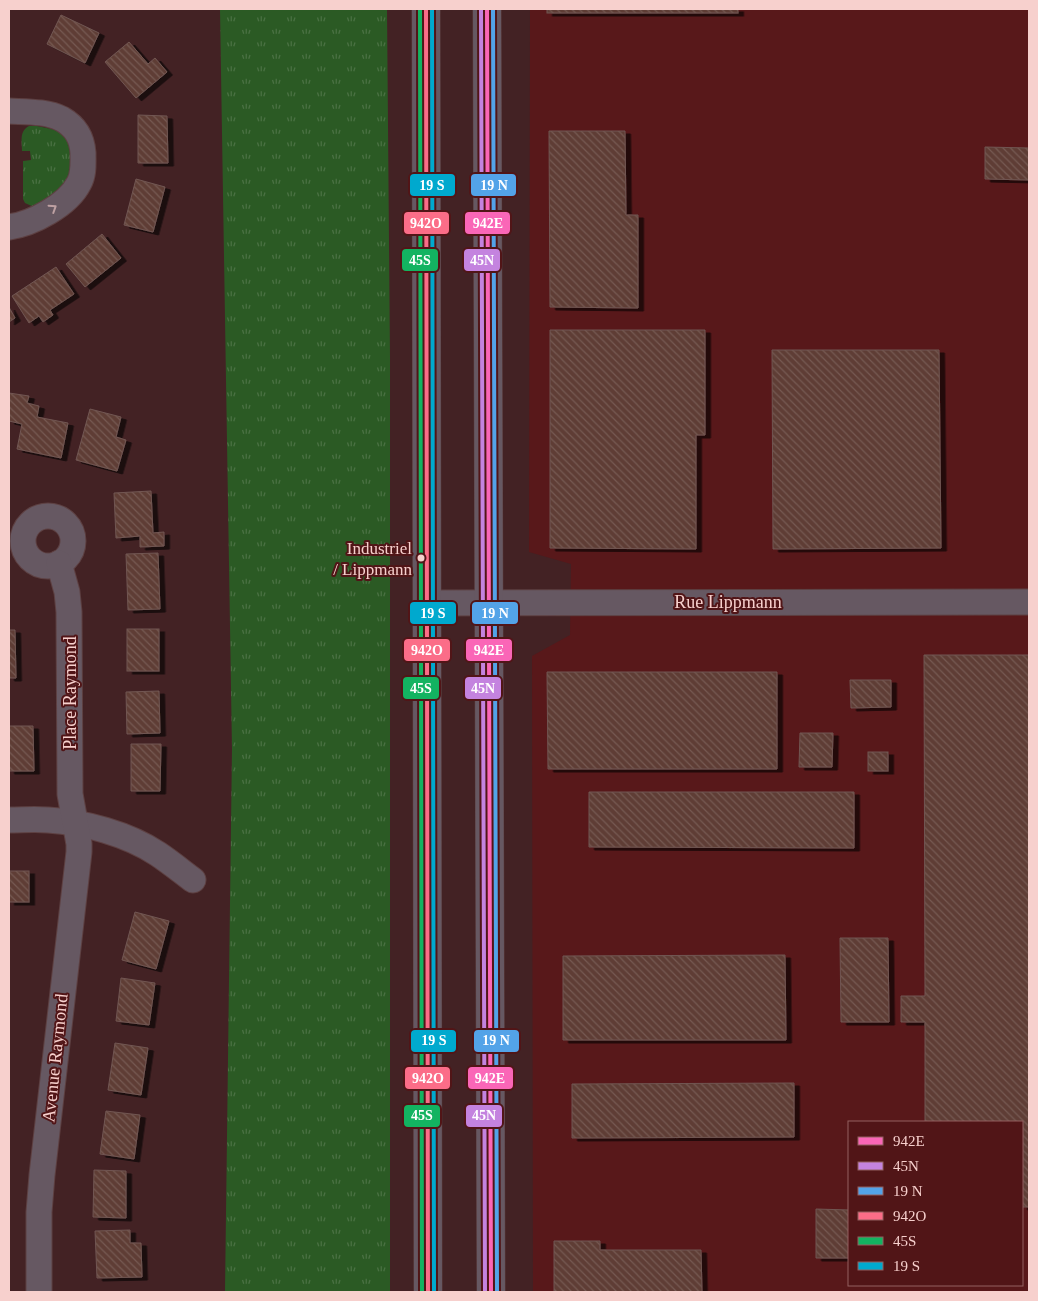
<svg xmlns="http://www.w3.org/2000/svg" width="1038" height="1301" viewBox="0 0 1038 1301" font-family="'Times New Roman',serif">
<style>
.built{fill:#58181a;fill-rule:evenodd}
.grass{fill:url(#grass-tufts)}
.building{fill:url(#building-back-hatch);stroke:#715652;filter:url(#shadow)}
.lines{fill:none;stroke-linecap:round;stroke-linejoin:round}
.minor-casing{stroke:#5d4042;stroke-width:27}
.tertiary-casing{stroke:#5d4042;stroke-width:29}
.minor{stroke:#665862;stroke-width:25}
.tertiary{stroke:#665862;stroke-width:28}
.bus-1-casing{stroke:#511517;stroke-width:8}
.bus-2-casing{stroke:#511517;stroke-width:8}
.bus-3-casing{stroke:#511517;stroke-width:8}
.bus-4-casing{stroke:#511517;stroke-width:8}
.bus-5-casing{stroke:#511517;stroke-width:8}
.bus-6-casing{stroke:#511517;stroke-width:8}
.bus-1{stroke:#fa66b7;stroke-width:4}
.bus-2{stroke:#c483df;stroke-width:4}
.bus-3{stroke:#53a3e8;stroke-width:4}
.bus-4{stroke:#fb6d88;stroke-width:4}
.bus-5{stroke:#13b361;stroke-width:4}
.bus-6{stroke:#00a9ce;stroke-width:4}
.oneway{stroke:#bda0a2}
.bus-dot{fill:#f7d0cd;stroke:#511517;stroke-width:2}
.labels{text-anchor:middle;stroke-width:4;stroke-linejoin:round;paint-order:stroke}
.bus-label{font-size:17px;fill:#f7d0cd;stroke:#511517;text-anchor:end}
.street-label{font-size:18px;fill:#f7d0cd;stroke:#511517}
.line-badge{stroke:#511517;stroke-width:2}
.badge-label{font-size:14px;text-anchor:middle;font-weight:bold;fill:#fff}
</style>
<defs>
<pattern id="grass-tufts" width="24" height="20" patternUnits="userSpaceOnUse" patternTransform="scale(1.25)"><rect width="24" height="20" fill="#2b5a24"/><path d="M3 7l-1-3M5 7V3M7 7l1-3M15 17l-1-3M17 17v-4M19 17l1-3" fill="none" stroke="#4a7143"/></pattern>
<pattern id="building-back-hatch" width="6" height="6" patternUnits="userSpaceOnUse" patternTransform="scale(1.25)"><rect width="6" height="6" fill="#5e3e36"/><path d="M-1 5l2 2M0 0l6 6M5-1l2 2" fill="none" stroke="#765952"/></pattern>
<filter id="shadow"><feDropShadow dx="5.5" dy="3" stdDeviation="0" flood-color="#0009"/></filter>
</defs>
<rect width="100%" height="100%" fill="#432224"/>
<path class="built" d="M 530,9 L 1029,9 L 1029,1292 L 533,1292 L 532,656 L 570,635 L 571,564 L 529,552 ZM 849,1122 L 1022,1122 L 1022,1285 L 849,1285 Z"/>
<g class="grass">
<path d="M 220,9 L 387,9 L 390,358 L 390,1292 L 225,1292 L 232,749 Z"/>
<path d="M 29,126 L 37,126 L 56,130 L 64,134 L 71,144 L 71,172 L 60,191 L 34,207 L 25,203 L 23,199 L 23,161 L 31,160 L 30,151 L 22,151 C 22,142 19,131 29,126 Z"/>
</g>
<g class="building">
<rect x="547" y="9" width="191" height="4"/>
<path d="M 61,15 L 99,33 L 85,63 L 47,44 Z"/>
<path d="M 129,42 L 148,64 L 155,58 L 167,72 L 136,98 L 105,62 Z"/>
<path d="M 138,115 L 167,116 L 168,163 L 138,163 Z"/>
<path d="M 549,131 L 625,131 L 626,215 L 638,215 L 638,308 L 550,307 Z"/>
<path d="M 985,147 L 1029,148 L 1029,180 L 985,179 Z"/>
<path d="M 136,179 L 165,187 L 153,232 L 124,225 Z"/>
<path d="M 102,234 L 121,258 L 85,287 L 66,264 Z"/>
<path d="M 56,267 L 74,294 L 50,310 L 53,315 L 43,322 L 39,316 L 29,323 L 12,296 Z"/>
<path d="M 9,307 L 15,318 L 9,322 Z"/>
<path d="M 550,330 L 705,330 L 705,435 L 696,435 L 696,549 L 550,548 Z"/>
<path d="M 772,350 L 939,350 L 941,548 L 773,549 Z"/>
<path d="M 9,393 L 29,396 L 27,403 L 39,406 L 37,417 L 68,423 L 61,458 L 17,449 L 22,424 L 9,421 Z"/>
<path d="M 90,409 L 121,417 L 116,437 L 126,440 L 117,471 L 76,460 Z"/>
<path d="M 151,491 L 153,533 L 164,532 L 164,546 L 140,547 L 140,536 L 116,538 L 114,493 Z"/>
<path d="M 158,553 L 160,609 L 128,610 L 126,554 Z"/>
<rect x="127" y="629" width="32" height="42"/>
<path d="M 9,630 L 15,630 L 16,678 L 9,678 Z"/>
<path d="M 924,655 L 1029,655 L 1029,1207 L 1022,1207 L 1022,1122 L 925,1122 L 925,1022 L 901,1022 L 901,996 L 925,996 Z"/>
<path d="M 547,672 L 777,672 L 777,769 L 548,769 Z"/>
<path d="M 850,680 L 891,680 L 891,707 L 851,708 Z"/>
<path d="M 159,691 L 160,733 L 127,734 L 126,692 Z"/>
<path d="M 9,726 L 33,726 L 34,771 L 9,771 Z"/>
<path d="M 800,733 L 833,733 L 832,767 L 799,767 Z"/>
<path d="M 131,744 L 161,744 L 160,791 L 131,791 Z"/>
<rect x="868" y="752" width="20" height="19"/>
<path d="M 589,792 L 854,792 L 854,848 L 589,847 Z"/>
<rect x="9" y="871" width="20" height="31"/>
<path d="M 135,912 L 169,921 L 156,969 L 122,960 Z"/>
<path d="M 840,938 L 888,938 L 889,1022 L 841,1022 Z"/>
<path d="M 785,955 L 786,1040 L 563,1040 L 563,956 Z"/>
<path d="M 121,978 L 155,983 L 149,1025 L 116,1021 Z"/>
<path d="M 115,1043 L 148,1048 L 141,1095 L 108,1090 Z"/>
<path d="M 794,1083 L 794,1137 L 572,1138 L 572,1084 Z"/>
<path d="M 106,1111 L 140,1115 L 134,1159 L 100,1154 Z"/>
<path d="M 94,1170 L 126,1171 L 126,1218 L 93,1217 Z"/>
<path d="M 816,1209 L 849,1210 L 849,1258 L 816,1258 Z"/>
<path d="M 130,1230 L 130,1243 L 141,1243 L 142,1277 L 97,1278 L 95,1231 Z"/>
<path d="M 554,1241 L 600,1241 L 600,1250 L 701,1250 L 702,1292 L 554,1292 Z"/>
</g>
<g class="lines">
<defs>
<g id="minor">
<path d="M 9,111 C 26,112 46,111 62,119 C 76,127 82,138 83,153 C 83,164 84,174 79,183 C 68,205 32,224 9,227"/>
<circle cx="48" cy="541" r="25"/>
<path d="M 427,603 L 1029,602"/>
<path d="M 9,820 C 22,820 35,819 48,820 C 84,822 128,834 158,854 C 170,862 181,871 193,880"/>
<path d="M 39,1292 L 39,1212 L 42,1175 L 79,852 L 79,844 L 70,794 L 69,612 L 67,592 L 59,563"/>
</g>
<g id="tertiary">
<path d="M 426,9 L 428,1292"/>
<path d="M 487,9 L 491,1292"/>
</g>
</defs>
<use href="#minor" class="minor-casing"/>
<use href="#tertiary" class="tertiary-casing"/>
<use href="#minor" class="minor"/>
<use href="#tertiary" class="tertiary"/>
<defs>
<path id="bus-1" d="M 487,9 L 491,1292"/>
<path id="bus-2" d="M 481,9 L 485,1292"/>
<path id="bus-3" d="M 493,9 L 497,1292"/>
<path id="bus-4" d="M 426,9 L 428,1292"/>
<path id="bus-5" d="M 420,9 L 422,1292"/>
<path id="bus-6" d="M 432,9 L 434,1292"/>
</defs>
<use href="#bus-1" class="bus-1-casing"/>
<use href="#bus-2" class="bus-2-casing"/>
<use href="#bus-3" class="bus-3-casing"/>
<use href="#bus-4" class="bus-4-casing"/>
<use href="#bus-5" class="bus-5-casing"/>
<use href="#bus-6" class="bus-6-casing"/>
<use href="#bus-1" class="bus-1"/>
<use href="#bus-2" class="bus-2"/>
<use href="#bus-3" class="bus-3"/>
<use href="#bus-4" class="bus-4"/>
<use href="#bus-5" class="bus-5"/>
<use href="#bus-6" class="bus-6"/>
</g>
<defs><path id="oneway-chevron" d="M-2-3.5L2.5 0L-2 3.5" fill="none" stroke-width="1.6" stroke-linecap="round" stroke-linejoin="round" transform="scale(1.25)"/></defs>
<use class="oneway" href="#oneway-chevron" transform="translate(53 208) rotate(-33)"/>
<circle class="bus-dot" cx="421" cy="558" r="4.5"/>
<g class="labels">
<g class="bus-label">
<text x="412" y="554">Industriel<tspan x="412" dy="21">/ Lippmann</tspan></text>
</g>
<g class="street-label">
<text x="728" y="608">Rue Lippmann</text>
<text transform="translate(70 693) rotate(-90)" y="6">Place Raymond</text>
<text transform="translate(55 1058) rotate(-84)" y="6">Avenue Raymond</text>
</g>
</g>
<g class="line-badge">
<rect x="409" y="173" width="47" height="24" rx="5" fill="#00a9ce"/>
<rect x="470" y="173" width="47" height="24" rx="5" fill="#53a3e8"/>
<rect x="403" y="211" width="47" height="24" rx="5" fill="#fb6d88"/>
<rect x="464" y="211" width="47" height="24" rx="5" fill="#fa66b7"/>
<rect x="463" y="248" width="38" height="24" rx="5" fill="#c483df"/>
<rect x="401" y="248" width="38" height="24" rx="5" fill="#13b361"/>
<rect x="409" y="601" width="48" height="24" rx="5" fill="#00a9ce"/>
<rect x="471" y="601" width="48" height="24" rx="5" fill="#53a3e8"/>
<rect x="403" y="638" width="48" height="24" rx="5" fill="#fb6d88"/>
<rect x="465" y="638" width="48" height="24" rx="5" fill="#fa66b7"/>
<rect x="464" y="676" width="38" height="24" rx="5" fill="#c483df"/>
<rect x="402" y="676" width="38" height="24" rx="5" fill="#13b361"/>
<rect x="410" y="1029" width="47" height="24" rx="5" fill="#00a9ce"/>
<rect x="473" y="1029" width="47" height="24" rx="5" fill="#53a3e8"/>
<rect x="404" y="1066" width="47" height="24" rx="5" fill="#fb6d88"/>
<rect x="467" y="1066" width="47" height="24" rx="5" fill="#fa66b7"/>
<rect x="465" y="1104" width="38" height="24" rx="5" fill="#c483df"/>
<rect x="403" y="1104" width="38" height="24" rx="5" fill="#13b361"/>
</g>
<g class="badge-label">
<text x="432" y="190">19 S</text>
<text x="494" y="190">19 N</text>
<text x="426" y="228">942O</text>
<text x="488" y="228">942E</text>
<text x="482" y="265">45N</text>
<text x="420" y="265">45S</text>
<text x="433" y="618">19 S</text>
<text x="495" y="618">19 N</text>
<text x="427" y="655">942O</text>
<text x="489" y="655">942E</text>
<text x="483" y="693">45N</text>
<text x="421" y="693">45S</text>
<text x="434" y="1045">19 S</text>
<text x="496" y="1045">19 N</text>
<text x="428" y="1083">942O</text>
<text x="490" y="1083">942E</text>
<text x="484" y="1120">45N</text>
<text x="422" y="1120">45S</text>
</g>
<rect width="1038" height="1301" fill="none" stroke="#f7d0cd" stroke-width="20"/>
<rect x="848" y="1121" width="175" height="165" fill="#511517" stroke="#936060"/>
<rect x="858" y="1137" width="25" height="8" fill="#fa66b7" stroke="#936060"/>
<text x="893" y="1146" font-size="15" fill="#f7d0cd">942E</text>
<rect x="858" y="1162" width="25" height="8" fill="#c483df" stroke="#936060"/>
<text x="893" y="1171" font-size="15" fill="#f7d0cd">45N</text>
<rect x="858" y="1187" width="25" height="8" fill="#53a3e8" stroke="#936060"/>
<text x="893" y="1196" font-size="15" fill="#f7d0cd">19 N</text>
<rect x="858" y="1212" width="25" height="8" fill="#fb6d88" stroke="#936060"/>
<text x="893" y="1221" font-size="15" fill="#f7d0cd">942O</text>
<rect x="858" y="1237" width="25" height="8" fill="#13b361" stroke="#936060"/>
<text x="893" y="1246" font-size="15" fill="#f7d0cd">45S</text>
<rect x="858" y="1262" width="25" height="8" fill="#00a9ce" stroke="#936060"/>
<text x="893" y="1271" font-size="15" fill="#f7d0cd">19 S</text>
</svg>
